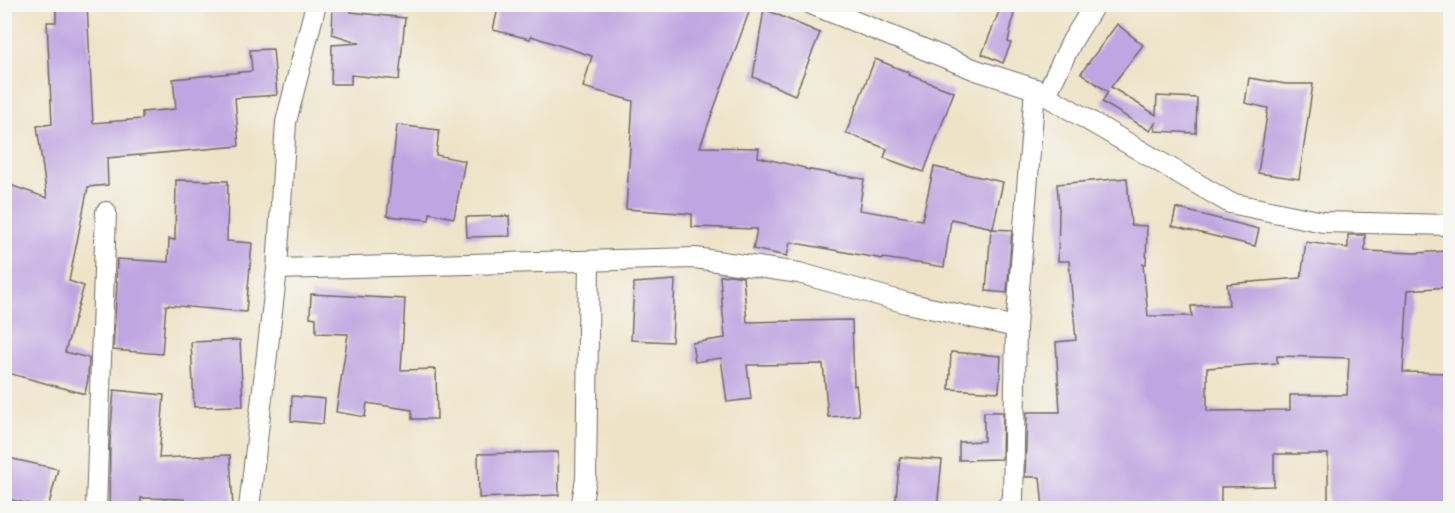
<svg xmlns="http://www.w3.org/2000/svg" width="1455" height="513" viewBox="0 0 1455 513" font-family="Sriracha,sans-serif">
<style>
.building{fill:#bfa5e1;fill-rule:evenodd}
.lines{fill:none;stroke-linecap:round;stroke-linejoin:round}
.street-casing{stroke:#6f6b62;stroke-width:22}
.street{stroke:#fff;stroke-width:20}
</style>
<rect width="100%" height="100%" fill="#f6f6f2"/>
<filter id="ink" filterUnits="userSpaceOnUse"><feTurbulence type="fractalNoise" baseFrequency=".0167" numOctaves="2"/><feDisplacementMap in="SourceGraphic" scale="12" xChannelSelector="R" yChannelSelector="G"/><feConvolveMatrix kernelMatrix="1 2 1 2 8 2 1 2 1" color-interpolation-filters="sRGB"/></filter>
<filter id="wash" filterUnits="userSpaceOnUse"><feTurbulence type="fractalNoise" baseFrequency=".008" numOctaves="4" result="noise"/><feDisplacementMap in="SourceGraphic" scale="24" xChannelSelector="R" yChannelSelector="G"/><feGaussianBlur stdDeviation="1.35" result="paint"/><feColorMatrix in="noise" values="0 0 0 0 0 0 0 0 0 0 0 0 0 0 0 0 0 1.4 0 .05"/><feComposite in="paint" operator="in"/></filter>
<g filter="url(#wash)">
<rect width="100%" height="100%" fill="#eee3c7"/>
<g id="blocks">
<g class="building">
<path d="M 56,4 L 87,4 L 93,123 L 142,119 L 142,112 L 176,109 L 173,79 L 252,71 L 250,50 L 273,49 L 277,95 L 235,98 L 239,146 L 107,158 L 108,185 L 88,187 L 69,281 L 84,286 L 65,352 L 89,358 L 88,379 L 85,394 L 4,372 L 4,203 L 10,185 L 47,198 L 37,126 L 52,124 L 47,22 L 56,22 Z"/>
<path d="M 499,4 L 752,4 L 700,147 L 759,148 L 758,157 L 805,168 L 805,169 L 864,179 L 859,210 L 922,220 L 934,167 L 1003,182 L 993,228 L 951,219 L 944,267 L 883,258 L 883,259 L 790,242 L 787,256 L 753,249 L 757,229 L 692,227 L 692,214 L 626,209 L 633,101 L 583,87 L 592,56 L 531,36 L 530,39 L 493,30 Z"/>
<path d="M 1002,4 L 1016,4 L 1008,42 L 1011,43 L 1003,63 L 982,54 Z"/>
<path d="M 333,5 L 351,6 L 351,12 L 405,18 L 399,80 L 351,75 L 351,84 L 331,84 L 332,45 L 360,43 L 332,34 Z"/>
<path d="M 764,9 L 820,33 L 795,95 L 753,77 Z"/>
<path d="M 1117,24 L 1143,45 L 1111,87 L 1156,115 L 1157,96 L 1197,98 L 1196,133 L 1155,131 L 1156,122 L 1150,131 L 1102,102 L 1108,92 L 1081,73 Z"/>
<path d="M 875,59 L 910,73 L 909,75 L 954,92 L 924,172 L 884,158 L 887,149 L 846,133 Z"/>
<path d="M 1249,78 L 1286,84 L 1313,84 L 1299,179 L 1258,173 L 1268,108 L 1245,103 Z"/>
<path d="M 397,125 L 439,130 L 436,155 L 465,161 L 454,218 L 430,213 L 429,220 L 387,216 Z"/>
<path d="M 1127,178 L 1131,225 L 1147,226 L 1146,264 L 1143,264 L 1148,316 L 1192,316 L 1191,306 L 1229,305 L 1227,284 L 1301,278 L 1306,242 L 1348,248 L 1348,235 L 1365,235 L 1365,251 L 1416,253 L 1446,251 L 1449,287 L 1408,290 L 1403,372 L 1450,373 L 1450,508 L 1328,508 L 1328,454 L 1274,454 L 1274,486 L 1221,487 L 1221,507 L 1043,508 L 1040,477 L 1025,477 L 1027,412 L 1060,412 L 1056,342 L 1076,340 L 1069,261 L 1058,261 L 1059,208 L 1057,184 ZM 1277,356 L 1349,358 L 1347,395 L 1290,395 L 1290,410 L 1207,411 L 1207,368 L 1277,363 Z"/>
<path d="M 176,180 L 228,181 L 227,241 L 252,243 L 246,312 L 166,305 L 162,354 L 113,350 L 117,282 L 116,282 L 117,259 L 168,262 L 169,239 L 175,240 Z"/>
<path d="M 1176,208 L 1259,229 L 1255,246 L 1172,226 Z"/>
<path d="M 509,216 L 510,236 L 467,237 L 466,217 Z"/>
<path d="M 991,229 L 1012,230 L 1007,293 L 986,291 Z"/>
<path d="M 731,275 L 743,277 L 747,322 L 852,320 L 854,386 L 856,385 L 859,415 L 828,417 L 823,364 L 747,365 L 751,399 L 727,402 L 721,358 L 695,362 L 692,343 L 725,338 L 720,276 Z"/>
<path d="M 675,280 L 672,342 L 631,340 L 634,283 Z"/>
<path d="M 311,294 L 405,299 L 401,370 L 436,369 L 437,419 L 412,419 L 412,410 L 367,403 L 365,417 L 336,412 L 348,334 L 316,333 L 316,318 L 310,317 Z"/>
<path d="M 240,340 L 243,406 L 194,407 L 191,342 Z"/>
<path d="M 951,352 L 1001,356 L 999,392 L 949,389 Z"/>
<path d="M 114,390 L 164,395 L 159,458 L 230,455 L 233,508 L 185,508 L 184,499 L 141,498 L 141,508 L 109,508 L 110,441 Z"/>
<path d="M 292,396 L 325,399 L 323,424 L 291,421 Z"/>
<path d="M 984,412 L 1003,412 L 1002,459 L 959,460 L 959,442 L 984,441 Z"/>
<path d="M 558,452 L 559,495 L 479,498 L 478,454 Z"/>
<path d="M 4,457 L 58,469 L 48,508 L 4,498 Z"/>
<path d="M 900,457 L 942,460 L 937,508 L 895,508 Z"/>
</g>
</g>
</g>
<g filter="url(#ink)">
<use href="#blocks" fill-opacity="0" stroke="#6f6b62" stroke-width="1.5"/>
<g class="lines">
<defs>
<g id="street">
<path d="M 811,4 L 976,70 L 1035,89 L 1230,203 L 1323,222 L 1450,225"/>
<path d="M 1046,95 L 1072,41 L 1095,4"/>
<path d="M 277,269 L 695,258 L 799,273 L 907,303 L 1016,327"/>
<path d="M 96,508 L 106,212"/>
<path d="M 249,508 L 277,269 L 286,122 L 316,4"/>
<path d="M 581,508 L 586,479 L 589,261"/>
<path d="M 1006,508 L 1013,499 L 1016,327 L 1035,89"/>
</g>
</defs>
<use href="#street" class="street-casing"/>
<use href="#street" class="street"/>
</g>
</g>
<rect width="1455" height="513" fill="none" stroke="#f6f6f2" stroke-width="24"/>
</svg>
